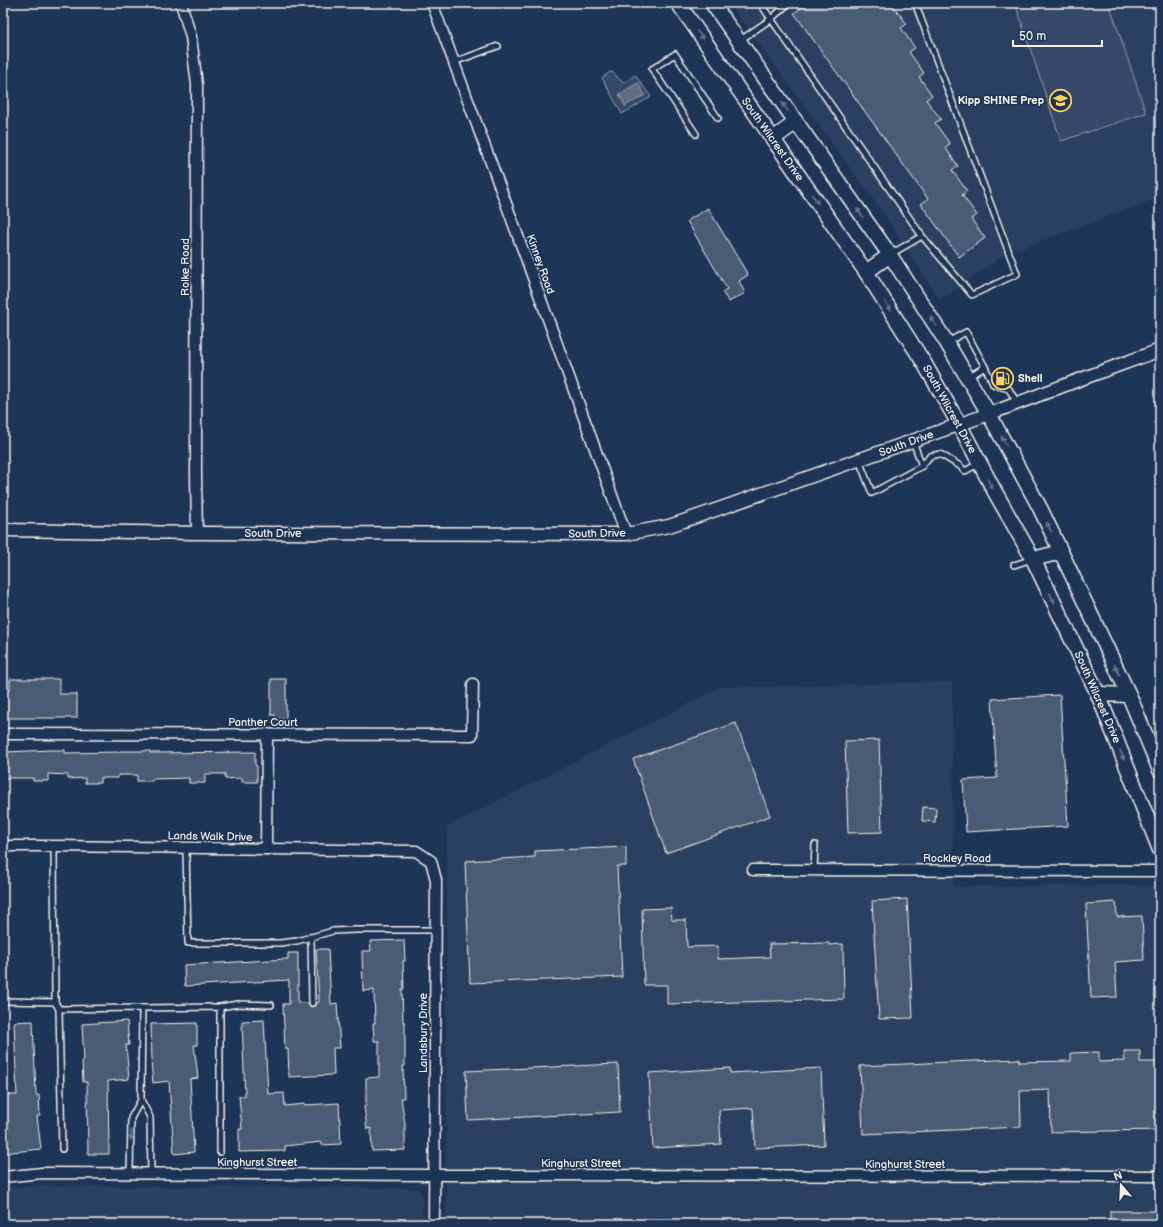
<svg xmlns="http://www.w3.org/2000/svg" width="1163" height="1227" viewBox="0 0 1163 1227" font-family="'Balsamiq Sans',sans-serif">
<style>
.built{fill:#2a4060}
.green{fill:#354a67;stroke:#949ea8}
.water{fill:#5e6d82;stroke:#9aa2ab}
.building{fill:#485b74;stroke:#f4f1e8}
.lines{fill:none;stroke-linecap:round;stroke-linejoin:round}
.service-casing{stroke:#f4f1e8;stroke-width:8}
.minor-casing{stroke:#f4f1e8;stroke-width:13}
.tertiary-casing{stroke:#f4f1e8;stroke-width:15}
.secondary-casing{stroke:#f4f1e8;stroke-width:17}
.service{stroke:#1d3557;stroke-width:5}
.minor{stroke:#1d3557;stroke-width:10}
.tertiary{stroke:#1d3557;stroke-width:12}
.secondary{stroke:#1d3557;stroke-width:14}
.oneway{fill:#68778a}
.labels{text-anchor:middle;stroke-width:3.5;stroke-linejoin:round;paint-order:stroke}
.poi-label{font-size:11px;font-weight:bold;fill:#f4f1e8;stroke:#1d3557;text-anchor:end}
.street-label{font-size:11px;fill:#f4f1e8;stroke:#1d3557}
</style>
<rect width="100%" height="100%" fill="#1d3557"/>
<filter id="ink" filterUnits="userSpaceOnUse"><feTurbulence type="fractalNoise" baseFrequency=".025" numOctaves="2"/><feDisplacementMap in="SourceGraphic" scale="8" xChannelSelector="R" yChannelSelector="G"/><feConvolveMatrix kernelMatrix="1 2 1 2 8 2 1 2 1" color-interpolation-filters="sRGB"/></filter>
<g filter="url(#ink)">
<g class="built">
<path d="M 729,3 L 1160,3 L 1160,197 L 1017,250 L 1014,248 L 940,300 L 883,213 Z"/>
<path d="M 952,682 L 953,886 L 1153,885 L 1160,910 L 1160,1224 L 446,1224 L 447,827 L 721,687 Z"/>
<path d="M 40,1186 L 415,1188 L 419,1191 L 422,1197 L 422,1224 L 3,1224 L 3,1188 Z"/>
</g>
<g class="green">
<path d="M 1015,3 L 1109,3 L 1146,113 L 1061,141 Z"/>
<path d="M 610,72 L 614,73 L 621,81 L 625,82 L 635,75 L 651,97 L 622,114 L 602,78 Z"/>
</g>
<path class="water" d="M 638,83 L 645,95 L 625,106 L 619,94 Z"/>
<g class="building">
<path d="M 808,3 L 891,3 L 907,24 L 901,28 L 915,48 L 909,52 L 924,73 L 919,77 L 932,95 L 926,100 L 941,119 L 935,123 L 950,144 L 945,147 L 958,166 L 952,170 L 967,191 L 962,195 L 977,215 L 971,219 L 985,238 L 959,257 L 921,204 L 928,199 L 794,13 Z"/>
<path d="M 708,208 L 748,275 L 739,281 L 745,293 L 729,302 L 722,292 L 727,289 L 687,221 Z"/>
<path d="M 10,679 L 59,679 L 59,694 L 77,694 L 77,718 L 3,718 L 3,690 L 10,690 Z"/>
<path d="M 271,679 L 286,679 L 286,719 L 275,719 L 275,715 L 271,715 Z"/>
<path d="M 1060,695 L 1068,826 L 966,832 L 963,780 L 997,778 L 992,699 Z"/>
<path d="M 736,723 L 770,816 L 666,853 L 633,759 Z"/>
<path d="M 879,740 L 882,832 L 848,833 L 845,741 Z"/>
<path d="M 51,750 L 65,750 L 65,753 L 120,752 L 120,751 L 150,751 L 150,753 L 255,752 L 255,765 L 257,766 L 257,782 L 242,782 L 242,778 L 225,779 L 225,774 L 205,774 L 205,783 L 189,783 L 189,778 L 152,779 L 152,781 L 137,781 L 137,775 L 118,775 L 118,778 L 100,778 L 100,783 L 85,783 L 85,778 L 68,779 L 68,775 L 48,774 L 48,781 L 33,781 L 33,778 L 3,778 L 3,753 L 5,753 L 5,752 Z"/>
<path d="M 923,807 L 936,808 L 935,822 L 922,821 Z"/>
<path d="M 626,847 L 626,866 L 617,866 L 622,977 L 470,983 L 465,861 L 535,857 L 535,851 Z"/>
<path d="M 907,899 L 913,1018 L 879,1019 L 872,901 Z"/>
<path d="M 1116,902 L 1117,917 L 1142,916 L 1144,960 L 1115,962 L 1117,997 L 1091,998 L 1086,904 Z"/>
<path d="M 671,908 L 672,920 L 686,920 L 687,947 L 718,946 L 718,959 L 770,957 L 769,944 L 829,943 L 829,945 L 843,944 L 844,999 L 667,1004 L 667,985 L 644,985 L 642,909 Z"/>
<path d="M 404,940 L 405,961 L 403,961 L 404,989 L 402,989 L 403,1022 L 405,1022 L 405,1066 L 403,1066 L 404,1098 L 401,1098 L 405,1124 L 405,1150 L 372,1151 L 371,1128 L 367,1129 L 364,1106 L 366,1106 L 366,1078 L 379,1077 L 379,1041 L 374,1041 L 373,1023 L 375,1023 L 374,990 L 363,991 L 362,951 L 371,951 L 370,941 Z"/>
<path d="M 316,949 L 328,949 L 331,1004 L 337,1003 L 340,1048 L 333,1048 L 334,1075 L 289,1077 L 288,1049 L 285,1049 L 283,1004 L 289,1004 L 289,980 L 185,986 L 184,965 L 288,959 L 288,953 L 298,953 L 298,1003 L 308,1003 L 310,1006 L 312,1007 L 315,1005 L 316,1003 L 319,1002 Z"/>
<path d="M 264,1020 L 268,1094 L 284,1093 L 285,1106 L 305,1104 L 305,1105 L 339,1103 L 341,1144 L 322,1145 L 321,1142 L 285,1146 L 285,1151 L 239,1152 L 239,1129 L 242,1129 L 239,1096 L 245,1096 L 242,1021 Z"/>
<path d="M 33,1021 L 36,1095 L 39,1095 L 40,1116 L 37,1116 L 41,1149 L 3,1153 L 3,1095 L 17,1095 L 14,1022 Z"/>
<path d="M 127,1021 L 129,1045 L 126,1045 L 129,1079 L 108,1081 L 109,1154 L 88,1154 L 87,1082 L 83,1082 L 82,1060 L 84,1060 L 82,1024 Z"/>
<path d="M 197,1023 L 197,1045 L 194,1045 L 198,1078 L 190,1079 L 194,1152 L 174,1154 L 169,1081 L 153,1083 L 151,1061 L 152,1060 L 151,1024 Z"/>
<path d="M 1124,1051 L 1140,1051 L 1140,1062 L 1160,1062 L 1160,1130 L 1051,1132 L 1050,1090 L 1020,1091 L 1021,1127 L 863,1134 L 860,1066 L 1019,1059 L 1019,1062 L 1071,1061 L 1071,1053 L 1099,1052 L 1099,1062 L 1125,1061 Z"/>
<path d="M 618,1064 L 620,1112 L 468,1120 L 466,1071 Z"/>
<path d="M 730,1068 L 730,1073 L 821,1068 L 824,1145 L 755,1148 L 753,1108 L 719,1110 L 721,1144 L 653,1148 L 649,1073 Z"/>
<rect x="1110" y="1211" width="50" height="13"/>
</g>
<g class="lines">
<defs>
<g id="service">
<path d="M 760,3 L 922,236 L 972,295 L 1017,274 L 915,3"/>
<path d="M 739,41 L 771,19 L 789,3"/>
<path d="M 454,62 L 498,46"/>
<path d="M 696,134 L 652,69 L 675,54 L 718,118"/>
<path d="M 891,254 L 922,236"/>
<path d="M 948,342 L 966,332 L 985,367 L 968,377"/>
<path d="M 985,367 L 993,384 L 998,386 L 1009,389 L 1017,403"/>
<path d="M 859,460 L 872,493 L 922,466 L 913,441"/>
<path d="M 922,466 L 930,456 L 940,454 L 960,466 L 965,471 L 978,464"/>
<path d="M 1014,565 L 1032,559"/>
<path d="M 54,846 L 55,1002 L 59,1009 L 62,1149"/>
<path d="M 186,848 L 188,943 L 280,943 L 297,941 L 333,931 L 355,930 L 435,930"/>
<path d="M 814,870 L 815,845"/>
<path d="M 311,937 L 312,1003"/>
<path d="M 3,1001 L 55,1002"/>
<path d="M 220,1007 L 238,1004 L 271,1005"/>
<path d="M 142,1008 L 220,1007 L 220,1152"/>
<path d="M 59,1009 L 142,1008 L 141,1100 L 150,1117 L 151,1174"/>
<path d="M 130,1174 L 131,1118 L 141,1100"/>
</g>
<g id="minor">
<path d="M 181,3 L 191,37 L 197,85 L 196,474 L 197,533"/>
<path d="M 432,3 L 511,217 L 626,534"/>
<path d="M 3,734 L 472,735 L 473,684"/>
<path d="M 3,846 L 54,846 L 416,851 L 431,861 L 436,880 L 434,1224"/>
<path d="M 266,849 L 267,734"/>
<path d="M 753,870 L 1160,871"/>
<path d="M 3,1177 L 42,1173 L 434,1175 L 1160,1176"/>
</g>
<path id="tertiary" d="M 3,530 L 197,533 L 626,534 L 669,526 L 704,514 L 989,414 L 1084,378 L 1160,350"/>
<g id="secondary">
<path d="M 678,3 L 866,272 L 924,363 L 959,424 L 995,492 L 1033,559 L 1098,694 L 1160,850"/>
<path d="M 712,3 L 890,255 L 947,343 L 989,414 L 1040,508 L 1061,552 L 1129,695 L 1160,770"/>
<path d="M 773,139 L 796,122"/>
<path d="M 866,272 L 890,255"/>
<path d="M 1033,559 L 1061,552"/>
<path d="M 1098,694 L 1129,695"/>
</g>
</defs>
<use href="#service" class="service-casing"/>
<use href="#minor" class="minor-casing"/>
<use href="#tertiary" class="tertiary-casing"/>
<use href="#secondary" class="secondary-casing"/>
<use href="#service" class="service"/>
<use href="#minor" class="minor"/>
<use href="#tertiary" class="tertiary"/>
<use href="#secondary" class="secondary"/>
</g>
<defs><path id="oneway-solid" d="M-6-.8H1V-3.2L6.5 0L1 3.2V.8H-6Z"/></defs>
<g class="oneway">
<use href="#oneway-solid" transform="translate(700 35) rotate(55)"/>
<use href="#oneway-solid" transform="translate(785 107) rotate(-126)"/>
<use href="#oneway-solid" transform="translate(815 199) rotate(55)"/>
<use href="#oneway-solid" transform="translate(860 213) rotate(-125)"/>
<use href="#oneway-solid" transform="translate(888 306) rotate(57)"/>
<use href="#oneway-solid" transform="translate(933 321) rotate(-123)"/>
<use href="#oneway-solid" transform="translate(1004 441) rotate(-118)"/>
<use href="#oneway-solid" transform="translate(990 484) rotate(62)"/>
<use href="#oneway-solid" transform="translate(1049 527) rotate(-116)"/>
<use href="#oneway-solid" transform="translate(1052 598) rotate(64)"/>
<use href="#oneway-solid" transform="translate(1117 670) rotate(-115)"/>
<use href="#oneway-solid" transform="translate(1122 755) rotate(68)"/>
<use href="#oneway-solid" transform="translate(131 1135) rotate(91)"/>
</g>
</g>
<defs>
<symbol id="school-ring" viewBox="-11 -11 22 22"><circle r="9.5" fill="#1d3557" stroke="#ffd166" stroke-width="1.5"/><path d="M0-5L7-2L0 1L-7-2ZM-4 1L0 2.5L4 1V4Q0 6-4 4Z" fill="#ffd166"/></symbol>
<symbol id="fuel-ring" viewBox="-11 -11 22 22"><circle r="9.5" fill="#1d3557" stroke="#ffd166" stroke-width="1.5"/><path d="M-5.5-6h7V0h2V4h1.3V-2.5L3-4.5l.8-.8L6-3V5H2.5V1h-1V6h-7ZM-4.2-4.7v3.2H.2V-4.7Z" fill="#ffd166"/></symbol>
</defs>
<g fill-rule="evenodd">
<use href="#school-ring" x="1048" y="88" width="25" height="25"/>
<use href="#fuel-ring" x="990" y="366" width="25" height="25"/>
</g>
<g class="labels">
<g class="poi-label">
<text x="1044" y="104">Kipp SHINE Prep</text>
<text x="1018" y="382" text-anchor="start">Shell</text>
</g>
<g class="street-label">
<text transform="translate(773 139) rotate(55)" y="4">South Wilcrest Drive</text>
<text transform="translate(541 264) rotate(70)" y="4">Kinney Road</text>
<text transform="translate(185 267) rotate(-90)" y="4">Rolke Road</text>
<text transform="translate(950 409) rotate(61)" y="4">South Wilcrest Drive</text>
<text transform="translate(906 443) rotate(-20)" y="4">South Drive</text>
<text x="273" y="537">South Drive</text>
<text transform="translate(597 533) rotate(-1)" y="4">South Drive</text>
<text transform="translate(1098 697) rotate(66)" y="4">South Wilcrest Drive</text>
<text x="263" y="726">Panther Court</text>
<text transform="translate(210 836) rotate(1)" y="4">Lands Walk Drive</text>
<text x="957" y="862">Rockley Road</text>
<text transform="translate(423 1033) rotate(-90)" y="4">Landsbury Drive</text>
<text x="257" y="1166">Kinghurst Street</text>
<text x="581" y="1167">Kinghurst Street</text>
<text x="905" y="1168">Kinghurst Street</text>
</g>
</g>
<rect width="1163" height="1227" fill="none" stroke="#1d3557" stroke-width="16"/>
<rect x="8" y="8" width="1147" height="1211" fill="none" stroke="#f4f1e8" stroke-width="1.5" filter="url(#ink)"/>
<g transform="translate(1121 1185) rotate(341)" stroke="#1d3557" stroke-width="3" paint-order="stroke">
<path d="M0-3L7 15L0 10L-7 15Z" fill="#f4f1e8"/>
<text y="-6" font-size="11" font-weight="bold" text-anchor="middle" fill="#f4f1e8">N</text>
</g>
<path d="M1013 40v6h89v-6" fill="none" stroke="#f4f1e8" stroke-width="2"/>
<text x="1019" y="40" font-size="12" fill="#f4f1e8" stroke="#1d3557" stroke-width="3" paint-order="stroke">50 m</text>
</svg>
